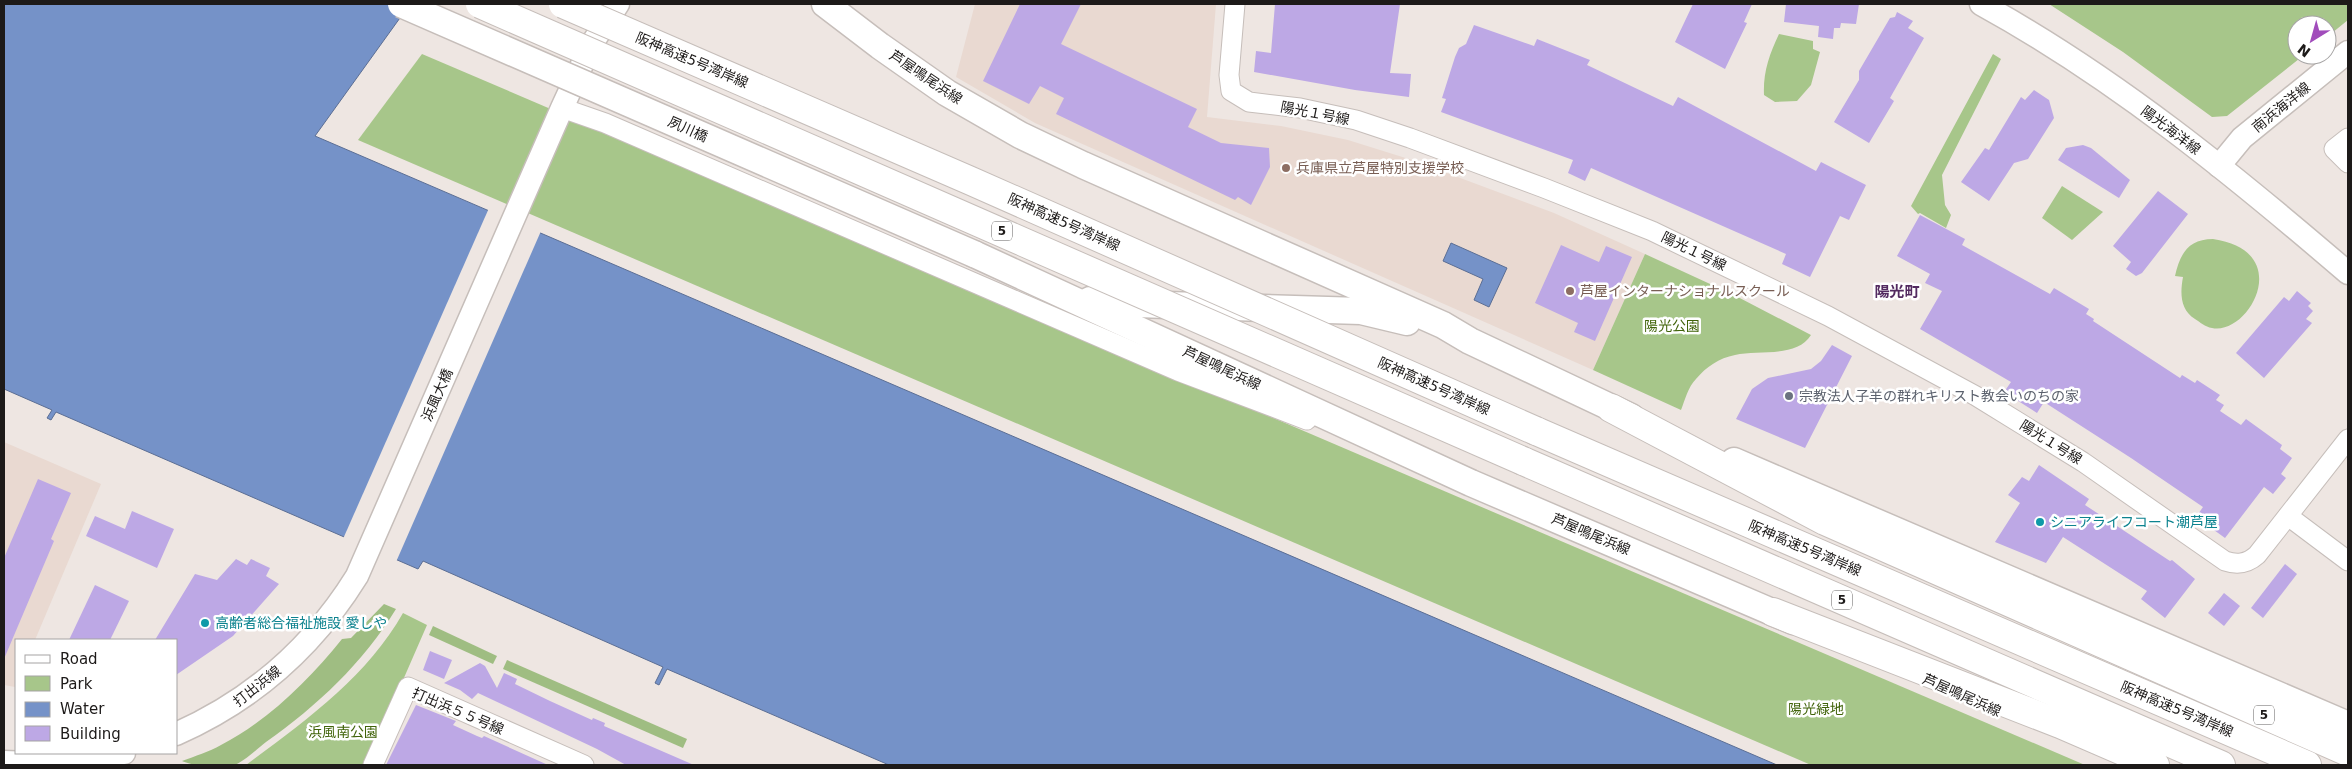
<svg xmlns="http://www.w3.org/2000/svg" width="2352" height="769" viewBox="0 0 2352 769" font-family="'DejaVu Sans','Noto Sans JP',sans-serif">
<style>
.built{fill:#e9d9d1}
.green{fill:#a7c68a}
.forest{fill:#9fbd82}
.water{fill:#7592c8;stroke:#5b6e94}
.pier{fill:#eee6e2}
.building{fill:#bda8e5}
.lines{fill:none;stroke-linecap:round;stroke-linejoin:round}
.minor-casing{stroke:#c6beba;stroke-width:21}
.tertiary-casing{stroke:#c6beba;stroke-width:25}
.secondary-casing{stroke:#c6beba;stroke-width:29}
.motorway-casing{stroke:#c6beba;stroke-width:30}
.minor{stroke:#fff;stroke-width:19}
.tertiary{stroke:#fff;stroke-width:22}
.secondary{stroke:#fff;stroke-width:26}
.motorway{stroke:#fff;stroke-width:28}
.secondary-bridge-casing{stroke:#c6beba;stroke-width:29;stroke-linecap:butt}
.motorway-bridge-casing{stroke:#c6beba;stroke-width:30;stroke-linecap:butt}
.secondary-bridge{stroke:#fff;stroke-width:26}
.motorway-bridge{stroke:#fff;stroke-width:28}
.education-dot{fill:#8d6e63;stroke:#fff;stroke-width:2}
.worship-dot{fill:#6b7280;stroke:#fff;stroke-width:2}
.culture-dot{fill:#0f9aa8;stroke:#fff;stroke-width:2}
.labels{text-anchor:middle;stroke-width:5;stroke-linejoin:round;paint-order:stroke}
.shield{fill:#fff;stroke:#615f5e;stroke-width:1}
.shield-label{font-size:12px;font-weight:bold;fill:#1d1a19}
.street-label{font-size:14px;fill:#1d1a19;stroke:#fff}
.education-label{font-size:14px;fill:#785e54;stroke:#fff;text-anchor:start}
.park-label{font-size:14px;fill:#406309;stroke:#fff}
.worship-label{font-size:14px;fill:#5b616d;stroke:#fff;text-anchor:start}
.culture-label{font-size:14px;fill:#0d838f;stroke:#fff;text-anchor:start}
.neighbourhood-label{font-size:15px;font-weight:bold;fill:#532a60;stroke:#fff}
</style>
<rect width="100%" height="100%" fill="#eee6e2"/>
<g class="built">
<path d="M 975,4 L 1216,4 L 1207,117 L 1281,126 L 1348,140 L 1412,160 L 1554,213 L 1645,254 L 1593,370 L 1035,123 L 956,77 Z"/>
<path d="M 4,442 L 101,484 L 35,640 L 16,640 L 15,687 L 4,685 Z"/>
</g>
<g class="green">
<path d="M 2049,4 L 2348,4 L 2348,20 L 2327,37 L 2327,25 L 2297,25 L 2297,55 L 2304,55 L 2227,116 L 2212,117 L 2123,52 Z"/>
<path d="M 1779,34 L 1813,41 L 1813,49 L 1820,52 L 1811,85 L 1797,101 L 1775,102 L 1764,95 C 1763,73 1769,55 1779,34 Z"/>
<path d="M 422,54 L 2085,765 L 1811,765 L 358,140 Z"/>
<path d="M 1993,54 L 2001,59 L 1942,175 L 1945,205 L 1951,215 L 1946,228 L 1920,213 L 1918,214 L 1911,206 Z"/>
<path d="M 2062,186 L 2103,212 L 2072,240 L 2042,218 Z"/>
<path d="M 2213,239 C 2296,251 2249,336 2212,328 C 2205,327 2200,322 2195,319 C 2180,310 2180,293 2183,277 L 2175,276 C 2180,253 2189,239 2213,239 Z"/>
<path d="M 1645,254 L 1734,295 L 1811,335 C 1797,358 1758,350 1735,355 C 1719,358 1706,367 1696,379 C 1688,387 1685,400 1681,410 L 1593,370 Z"/>
<path d="M 403,613 L 427,625 L 366,765 L 246,765 C 304,722 367,677 403,613 Z"/>
</g>
<g class="forest">
<path d="M 384,604 L 396,609 C 363,663 317,706 266,742 C 257,749 246,760 235,765 C 224,769 192,766 182,761 C 195,756 209,752 221,745 C 269,720 309,680 342,639 L 351,638 Z"/>
<path d="M 433,626 L 497,656 L 493,664 L 429,635 Z"/>
<path d="M 507,660 L 687,739 L 683,748 L 503,669 Z"/>
</g>
<g class="water">
<path d="M 4,4 L 410,4 L 315,136 L 1777,765 L 889,765 L 667,669 L 659,685 L 655,683 L 663,667 L 423,561 L 418,569 L 56,412 L 51,420 L 47,418 L 52,410 L 4,389 Z"/>
<path d="M 1451,243 L 1507,268 L 1489,307 L 1474,300 L 1483,279 L 1443,261 Z"/>
</g>
<path class="pier" d="M 489,208 L 541,231 L 396,562 L 343,539 Z"/>
<g class="building">
<path d="M 1020,4 L 1081,4 L 1061,44 L 1197,109 L 1188,127 L 1221,143 L 1269,148 L 1270,167 L 1251,205 L 1238,197 L 1235,200 L 1056,114 L 1064,98 L 1040,86 L 1029,104 L 983,81 Z"/>
<path d="M 1275,4 L 1400,4 L 1390,73 L 1411,74 L 1409,97 L 1355,90 L 1254,72 L 1256,51 L 1271,53 Z"/>
<path d="M 1693,4 L 1752,4 L 1744,22 L 1747,23 L 1725,69 L 1675,42 Z"/>
<path d="M 1786,4 L 1859,4 L 1856,24 L 1841,23 L 1840,28 L 1834,28 L 1833,39 L 1818,37 L 1819,26 L 1784,22 Z"/>
<path d="M 1897,12 L 1913,21 L 1908,28 L 1924,38 L 1890,98 L 1894,101 L 1869,143 L 1834,122 L 1859,80 L 1859,71 L 1890,18 L 1895,17 Z"/>
<path d="M 1474,25 L 1534,46 L 1537,39 L 1590,60 L 1587,65 L 1673,106 L 1678,97 L 1816,171 L 1821,162 L 1866,185 L 1849,220 L 1840,216 L 1810,277 L 1782,264 L 1786,254 L 1591,168 L 1585,181 L 1568,173 L 1573,160 L 1441,112 L 1446,99 L 1442,98 L 1455,57 L 1459,48 L 1466,44 Z"/>
<path d="M 2034,90 L 2049,100 L 2054,118 L 2028,159 L 2014,163 L 1989,201 L 1961,182 L 1985,148 L 1989,150 L 2021,97 L 2025,100 Z"/>
<path d="M 2083,145 L 2091,148 L 2130,180 L 2119,198 L 2058,160 L 2066,148 Z"/>
<path d="M 2158,191 L 2188,214 L 2142,273 L 2136,276 L 2126,269 L 2131,262 L 2113,246 Z"/>
<path d="M 1920,215 L 1965,239 L 1962,245 L 2050,294 L 2054,288 L 2089,309 L 2086,314 L 2094,319 L 2093,321 L 2180,378 L 2182,375 L 2195,383 L 2197,380 L 2220,395 L 2216,400 L 2224,405 L 2220,411 L 2241,425 L 2246,419 L 2282,445 L 2280,449 L 2292,458 L 2281,474 L 2286,478 L 2273,494 L 2264,487 L 2225,538 L 2196,517 L 2203,507 L 2131,458 L 2044,402 L 2037,413 L 2004,392 L 2011,382 L 1920,329 L 1942,291 L 1925,283 L 1930,274 L 1897,256 Z"/>
<path d="M 1561,245 L 1599,262 L 1606,246 L 1632,257 L 1595,341 L 1574,332 L 1578,323 L 1535,303 Z"/>
<path d="M 2297,291 L 2311,303 L 2308,306 L 2313,311 L 2306,319 L 2312,323 L 2264,378 L 2236,353 L 2284,297 L 2289,301 Z"/>
<path d="M 1832,345 L 1852,356 L 1805,448 L 1736,419 L 1752,389 L 1768,378 L 1811,369 L 1821,361 Z"/>
<path d="M 2039,465 L 2089,499 L 2085,505 L 2170,561 L 2172,560 L 2195,579 L 2165,618 L 2141,599 L 2147,591 L 2063,537 L 2046,563 L 1995,542 L 2020,503 L 2008,495 L 2022,477 L 2029,481 Z"/>
<path d="M 38,479 L 71,493 L 51,539 L 54,541 L 4,659 L 4,558 Z"/>
<path d="M 132,511 L 174,529 L 157,568 L 86,536 L 95,516 L 125,529 Z"/>
<path d="M 236,559 L 247,565 L 251,559 L 270,568 L 266,576 L 279,584 L 233,636 L 176,675 L 176,640 L 155,640 L 195,574 L 217,580 Z"/>
<path d="M 2285,564 L 2297,574 L 2263,618 L 2251,608 Z"/>
<path d="M 95,585 L 129,601 L 110,640 L 69,640 Z"/>
<path d="M 2224,593 L 2240,606 L 2224,626 L 2208,613 Z"/>
<path d="M 430,651 L 452,660 L 444,679 L 423,670 Z"/>
<path d="M 480,663 L 485,666 L 497,688 L 504,673 L 517,679 L 515,684 L 550,701 L 592,720 L 593,718 L 605,723 L 604,726 L 694,765 L 626,765 L 597,749 L 478,693 L 472,699 L 460,690 L 444,683 Z"/>
<path d="M 416,705 L 456,721 L 453,725 L 477,736 L 482,738 L 484,736 L 548,765 L 386,765 Z"/>
</g>
<g class="lines">
<defs>
<g id="minor">
<path d="M 1235,4 L 1229,75 L 1231,91 L 1249,102 L 1300,108 L 1356,120 L 1410,138 L 1544,188 L 1652,231 L 1828,316 L 1976,396 L 2083,462 L 2225,561 C 2237,565 2247,564 2257,555 L 2348,439"/>
<path d="M 562,108 L 605,123 L 1178,371 L 1307,420"/>
<path d="M 2348,138 L 2334,149 L 2348,163"/>
<path d="M 2288,516 L 2348,561"/>
<path d="M 373,765 L 408,687 L 584,765"/>
</g>
<g id="tertiary">
<path d="M 1981,4 C 2114,77 2234,175 2348,273"/>
<path d="M 2219,166 L 2242,138 L 2348,52"/>
<path d="M 176,734 C 253,700 313,647 357,576 L 562,108 L 591,45 L 618,4"/>
<path d="M 4,762 L 56,764 L 124,753"/>
</g>
<g id="secondary">
<path d="M 825,4 L 880,46 L 947,93 L 1020,135 L 1083,165 L 1443,325 L 1470,341 L 1631,417"/>
<path d="M 974,254 L 1471,483 L 1793,621"/>
<path d="M 1090,300 L 1103,303 L 1361,311 L 1407,322"/>
<path d="M 1734,461 L 2348,725"/>
</g>
<g id="motorway">
<path d="M 1611,408 L 1825,521 L 2348,752"/>
<path d="M 1536,431 L 2307,765"/>
<path d="M 1523,461 L 2221,765"/>
<path d="M 1773,612 L 2060,724 L 2155,765"/>
</g>
</defs>
<use href="#minor" class="minor-casing"/>
<use href="#tertiary" class="tertiary-casing"/>
<use href="#secondary" class="secondary-casing"/>
<use href="#motorway" class="motorway-casing"/>
<use href="#minor" class="minor"/>
<use href="#tertiary" class="tertiary"/>
<use href="#secondary" class="secondary"/>
<use href="#motorway" class="motorway"/>
<defs>
<path id="secondary-bridge" d="M 401,4 L 974,254"/>
<g id="motorway-bridge">
<path d="M 480,4 L 1523,461"/>
<path d="M 563,4 L 971,181 L 1536,431"/>
</g>
</defs>
<use href="#secondary-bridge" class="secondary-bridge-casing"/>
<use href="#motorway-bridge" class="motorway-bridge-casing"/>
<use href="#secondary-bridge" class="secondary-bridge"/>
<use href="#motorway-bridge" class="motorway-bridge"/>
</g>
<g class="education-dot">
<circle cx="1286" cy="168" r="5"/>
<circle cx="1570" cy="291" r="5"/>
</g>
<circle class="worship-dot" cx="1789" cy="396" r="5"/>
<g class="culture-dot">
<circle cx="2040" cy="522" r="5"/>
<circle cx="205" cy="623" r="5"/>
</g>
<g class="labels">
<g class="shield">
<rect x="992" y="221.5" width="20" height="19" rx="4"/>
<rect x="1832" y="590.5" width="20" height="19" rx="4"/>
<rect x="2254" y="705.5" width="20" height="19" rx="4"/>
</g>
<g class="shield-label">
<text x="1002" y="235">5</text>
<text x="1842" y="604">5</text>
<text x="2264" y="719">5</text>
</g>
<g class="street-label">
<text transform="translate(692 60) rotate(23)" y="5">阪神高速5号湾岸線</text>
<text transform="translate(926 77) rotate(34)" y="5">芦屋鳴尾浜線</text>
<text transform="translate(2281 107) rotate(-39)" y="5">南浜海洋線</text>
<text transform="translate(1315 113) rotate(11)" y="5">陽光１号線</text>
<text transform="translate(688 129) rotate(24)" y="5">夙川橋</text>
<text transform="translate(2171 130) rotate(37)" y="5">陽光海洋線</text>
<text transform="translate(1064 222) rotate(24)" y="5">阪神高速5号湾岸線</text>
<text transform="translate(1694 251) rotate(26)" y="5">陽光１号線</text>
<text transform="translate(1222 368) rotate(25)" y="5">芦屋鳴尾浜線</text>
<text transform="translate(1434 386) rotate(24)" y="5">阪神高速5号湾岸線</text>
<text transform="translate(437 395) rotate(-66)" y="5">浜風大橋</text>
<text transform="translate(2051 442) rotate(32)" y="5">陽光１号線</text>
<text transform="translate(1591 534) rotate(23)" y="5">芦屋鳴尾浜線</text>
<text transform="translate(1805 548) rotate(23)" y="5">阪神高速5号湾岸線</text>
<text transform="translate(257 686) rotate(-38)" y="5">打出浜線</text>
<text transform="translate(1962 695) rotate(24)" y="5">芦屋鳴尾浜線</text>
<text transform="translate(2177 709) rotate(23)" y="5">阪神高速5号湾岸線</text>
<text transform="translate(458 711) rotate(23)" y="5">打出浜５５号線</text>
</g>
<g class="education-label">
<text x="1296" y="173">兵庫県立芦屋特別支援学校</text>
<text x="1580" y="296">芦屋インターナショナルスクール</text>
</g>
<g class="park-label">
<text x="1672" y="331">陽光公園</text>
<text x="1816" y="714">陽光緑地</text>
<text x="343" y="737">浜風南公園</text>
</g>
<g class="worship-label">
<text x="1799" y="401">宗教法人子羊の群れキリスト教会いのちの家</text>
</g>
<g class="culture-label">
<text x="2050" y="527">シニアライフコート潮芦屋</text>
<text x="215" y="628">高齢者総合福祉施設 愛しや</text>
</g>
<g class="neighbourhood-label">
<text x="1897" y="297">陽光町</text>
</g>
</g>
<rect width="2352" height="769" fill="none" stroke="#1d1a19" stroke-width="10"/>
<rect x="15" y="639" width="162" height="115" fill="#ffffff" stroke="#a5a3a3"/>
<rect x="25" y="655" width="25" height="8" fill="#ffffff" stroke="#a5a3a3"/>
<text x="60" y="664" font-size="15" fill="#1d1a19">Road</text>
<rect x="25" y="676" width="25" height="15" fill="#a7c68a" stroke="#a5a3a3"/>
<text x="60" y="689" font-size="15" fill="#1d1a19">Park</text>
<rect x="25" y="702" width="25" height="15" fill="#7592c8" stroke="#a5a3a3"/>
<text x="60" y="714" font-size="15" fill="#1d1a19">Water</text>
<rect x="25" y="726" width="25" height="15" fill="#bda8e5" stroke="#a5a3a3"/>
<text x="60" y="739" font-size="15" fill="#1d1a19">Building</text>
<g transform="translate(2312 40) rotate(217)"><circle r="24" fill="#ffffff" stroke="#a5a3a3"/>
<path d="M0-4L9 19L0 12L-9 19Z" fill="#a14cbb"/>
<text y="-8" font-size="14" font-weight="bold" text-anchor="middle" fill="#1d1a19">N</text>
</g>
</svg>
